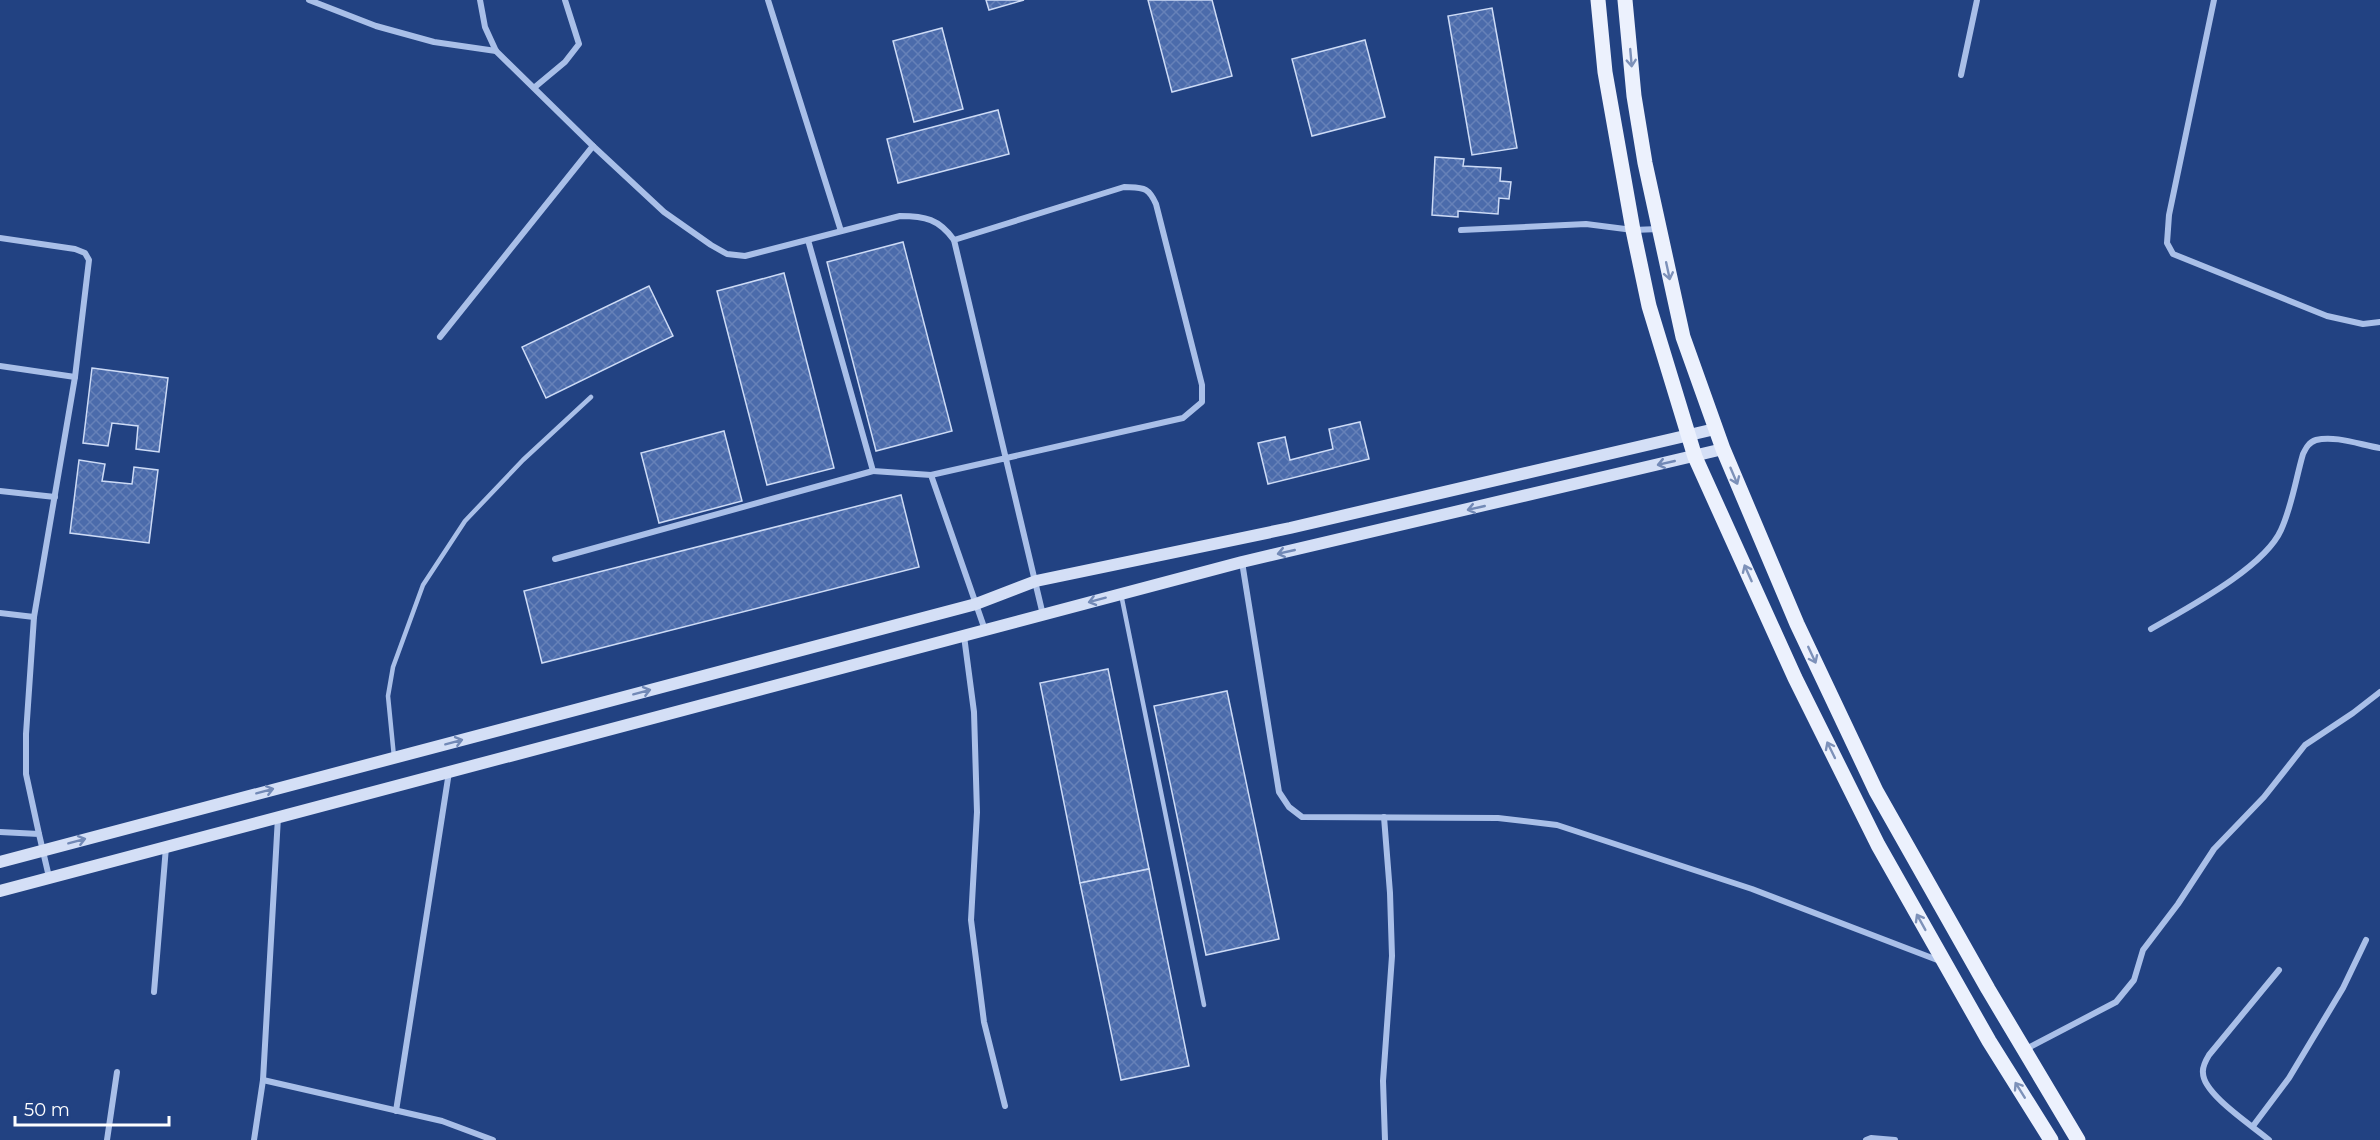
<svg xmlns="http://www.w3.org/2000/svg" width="2380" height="1140" viewBox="0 0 2380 1140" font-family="Montserrat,sans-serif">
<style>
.building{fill:url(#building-cross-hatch);stroke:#cddbf6;stroke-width:1.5}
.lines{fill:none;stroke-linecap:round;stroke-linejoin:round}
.lane{stroke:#a9bfe8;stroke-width:4.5}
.street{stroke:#a9bfe8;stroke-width:6}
.secondary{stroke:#d4dff6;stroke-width:12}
.primary{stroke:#ecf1fd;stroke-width:15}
.oneway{stroke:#7d91b9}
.oneway2{stroke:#7289b6}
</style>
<defs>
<pattern id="building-cross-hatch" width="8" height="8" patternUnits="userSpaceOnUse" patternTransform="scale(1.5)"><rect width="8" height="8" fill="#4b6bab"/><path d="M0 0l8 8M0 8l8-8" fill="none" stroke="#6681b8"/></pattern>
</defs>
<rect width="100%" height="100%" fill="#224282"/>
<g class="building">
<path d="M 986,0 L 1024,0 L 989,10 Z"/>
<path d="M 1148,0 L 1212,0 L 1232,76 L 1172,92 Z"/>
<path d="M 1492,8 L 1517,148 L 1472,155 L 1448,16 Z"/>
<path d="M 942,28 L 963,109 L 914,122 L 893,41 Z"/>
<path d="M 1365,40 L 1385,117 L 1312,136 L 1292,59 Z"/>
<path d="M 998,110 L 1009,154 L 898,183 L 887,139 Z"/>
<path d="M 1435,157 L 1464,159 L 1463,166 L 1501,168 L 1500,181 L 1511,182 L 1509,199 L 1499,198 L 1498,214 L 1458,211 L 1458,217 L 1432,215 Z"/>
<path d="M 903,242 L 952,431 L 876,451 L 827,262 Z"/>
<path d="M 784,273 L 834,468 L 767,485 L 717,291 Z"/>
<path d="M 649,286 L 673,336 L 546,398 L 522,347 Z"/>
<path d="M 92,368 L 168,378 L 159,452 L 136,449 L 138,426 L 112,423 L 108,446 L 83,443 Z"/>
<path d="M 1360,422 L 1369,459 L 1268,484 L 1258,443 L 1285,437 L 1290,460 L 1333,449 L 1329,429 Z"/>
<path d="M 724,431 L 742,501 L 659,523 L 641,453 Z"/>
<path d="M 79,460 L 105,464 L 102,481 L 132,484 L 134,467 L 158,470 L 149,543 L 70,533 Z"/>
<path d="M 901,495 L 919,567 L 542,663 L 524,591 Z"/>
<path d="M 1108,669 L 1149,869 L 1080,883 L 1040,683 Z"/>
<path d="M 1227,691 L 1279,939 L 1206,955 L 1154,706 Z"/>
<path d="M 1149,869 L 1189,1066 L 1121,1080 L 1080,883 Z"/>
</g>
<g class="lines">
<g class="lane">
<path d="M 1121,594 L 1204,1005"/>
<path d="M 394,757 L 388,696 L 393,667 L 423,585 L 465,521 L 523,460 L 591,397"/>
</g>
<g class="street">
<path d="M 309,0 L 376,26 L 434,42 L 496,51"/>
<path d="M 480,0 L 485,27 L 496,51 L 593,146 L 664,212 L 711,245 L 727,254 L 745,256 L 900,216 C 925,216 939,219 954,240"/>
<path d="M 768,0 L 841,231"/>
<path d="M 2214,0 L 2169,215 L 2167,243 L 2173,254 L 2327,316 L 2363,324 L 2380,322"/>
<path d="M 1961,75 L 1977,0"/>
<path d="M 535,87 L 565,62 L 579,44 L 565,0"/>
<path d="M 1461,230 L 1586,224 L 1633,230 L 1659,229"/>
<path d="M 0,238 L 75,249 L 85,253 L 89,260 L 75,377 L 34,617 L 26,734 L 26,774 L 39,834"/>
<path d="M 808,240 L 873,471 L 931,475 L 985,630"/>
<path d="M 440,337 L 593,146"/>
<path d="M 0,366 L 75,377"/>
<path d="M 931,475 L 1183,418 L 1202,402 L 1202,385 L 1156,204 C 1148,186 1143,188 1124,187 L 954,240 L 1043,615"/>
<path d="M 0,491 L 55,497"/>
<path d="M 555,559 L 873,471"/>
<path d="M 1242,562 L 1279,792 L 1289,807 L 1302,817 L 1498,818 L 1557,825 L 1752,889 L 1940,961"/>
<path d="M 0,613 L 34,617"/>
<path d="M 2151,629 C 2187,608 2264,568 2281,530 C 2292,506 2296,478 2303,454 C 2306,448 2309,442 2316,440 C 2335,435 2361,445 2380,448"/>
<path d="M 964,636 L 974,712 L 977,812 L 971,920 L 984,1022 L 1005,1106"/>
<path d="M 1384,817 L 1390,893 L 1392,956 L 1383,1081 L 1385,1140"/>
<path d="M 0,832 L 39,834 L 49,877"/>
<path d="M 154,992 L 166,847"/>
<path d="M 2026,1049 L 2116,1002 L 2134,980 L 2143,950 L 2178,904 L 2214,849 L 2264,797 L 2305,745 L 2353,713 L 2380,692"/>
<path d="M 263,1080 L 442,1121 L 493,1140"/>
<path d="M 396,1111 L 449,772"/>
<path d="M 2253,1126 L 2289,1078 L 2343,988 L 2366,940"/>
<path d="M 107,1140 L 117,1072"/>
<path d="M 254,1140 L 263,1080 L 278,817"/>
<path d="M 1866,1140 L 1871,1138 L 1895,1140"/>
<path d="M 2269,1140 C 2253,1126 2203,1094 2203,1073 C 2202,1067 2206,1060 2209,1055 L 2279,970"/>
</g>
<g class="secondary">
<path d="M 0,862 L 976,604 L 1036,581 L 1290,528 L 1715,429"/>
<path d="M 0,891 L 1242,562 L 1723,449"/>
</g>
<g class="primary">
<path d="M 1598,0 L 1605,72 L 1633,230 L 1649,306 L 1695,457 L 1795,678 L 1878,845 L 1989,1041 L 2051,1140"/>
<path d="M 1625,0 L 1634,96 L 1645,163 L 1683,337 L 1723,449 L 1797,624 L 1876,791 L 1988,989 L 2078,1140"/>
</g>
</g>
<defs><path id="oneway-shaft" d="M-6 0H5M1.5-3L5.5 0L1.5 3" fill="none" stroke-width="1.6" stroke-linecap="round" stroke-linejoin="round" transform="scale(1.5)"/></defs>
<g class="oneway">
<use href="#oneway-shaft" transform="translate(1631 58) rotate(85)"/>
<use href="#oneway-shaft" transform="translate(1668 271) rotate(78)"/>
<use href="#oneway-shaft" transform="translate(1734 476) rotate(67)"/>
<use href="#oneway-shaft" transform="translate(1748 573) rotate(-114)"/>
<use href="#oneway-shaft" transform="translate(1812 655) rotate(65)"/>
<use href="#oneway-shaft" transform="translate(1831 750) rotate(-116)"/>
<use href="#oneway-shaft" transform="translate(1921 922) rotate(-119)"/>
<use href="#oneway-shaft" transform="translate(2020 1090) rotate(-122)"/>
</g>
<g class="oneway2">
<use href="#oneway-shaft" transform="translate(1666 463) rotate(167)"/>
<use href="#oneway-shaft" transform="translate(1476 508) rotate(167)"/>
<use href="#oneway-shaft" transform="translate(1286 552) rotate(167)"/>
<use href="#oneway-shaft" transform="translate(1097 600) rotate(165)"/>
<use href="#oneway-shaft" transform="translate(642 692) rotate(-15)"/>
<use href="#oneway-shaft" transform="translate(454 742) rotate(-15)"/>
<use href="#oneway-shaft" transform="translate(265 791) rotate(-15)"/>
<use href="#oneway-shaft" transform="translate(77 841) rotate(-15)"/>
</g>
<path d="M15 1116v9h154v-9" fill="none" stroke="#ffffff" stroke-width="3"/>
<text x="24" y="1116" font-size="18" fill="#ffffff" stroke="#224282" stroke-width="4.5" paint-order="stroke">50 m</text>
</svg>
